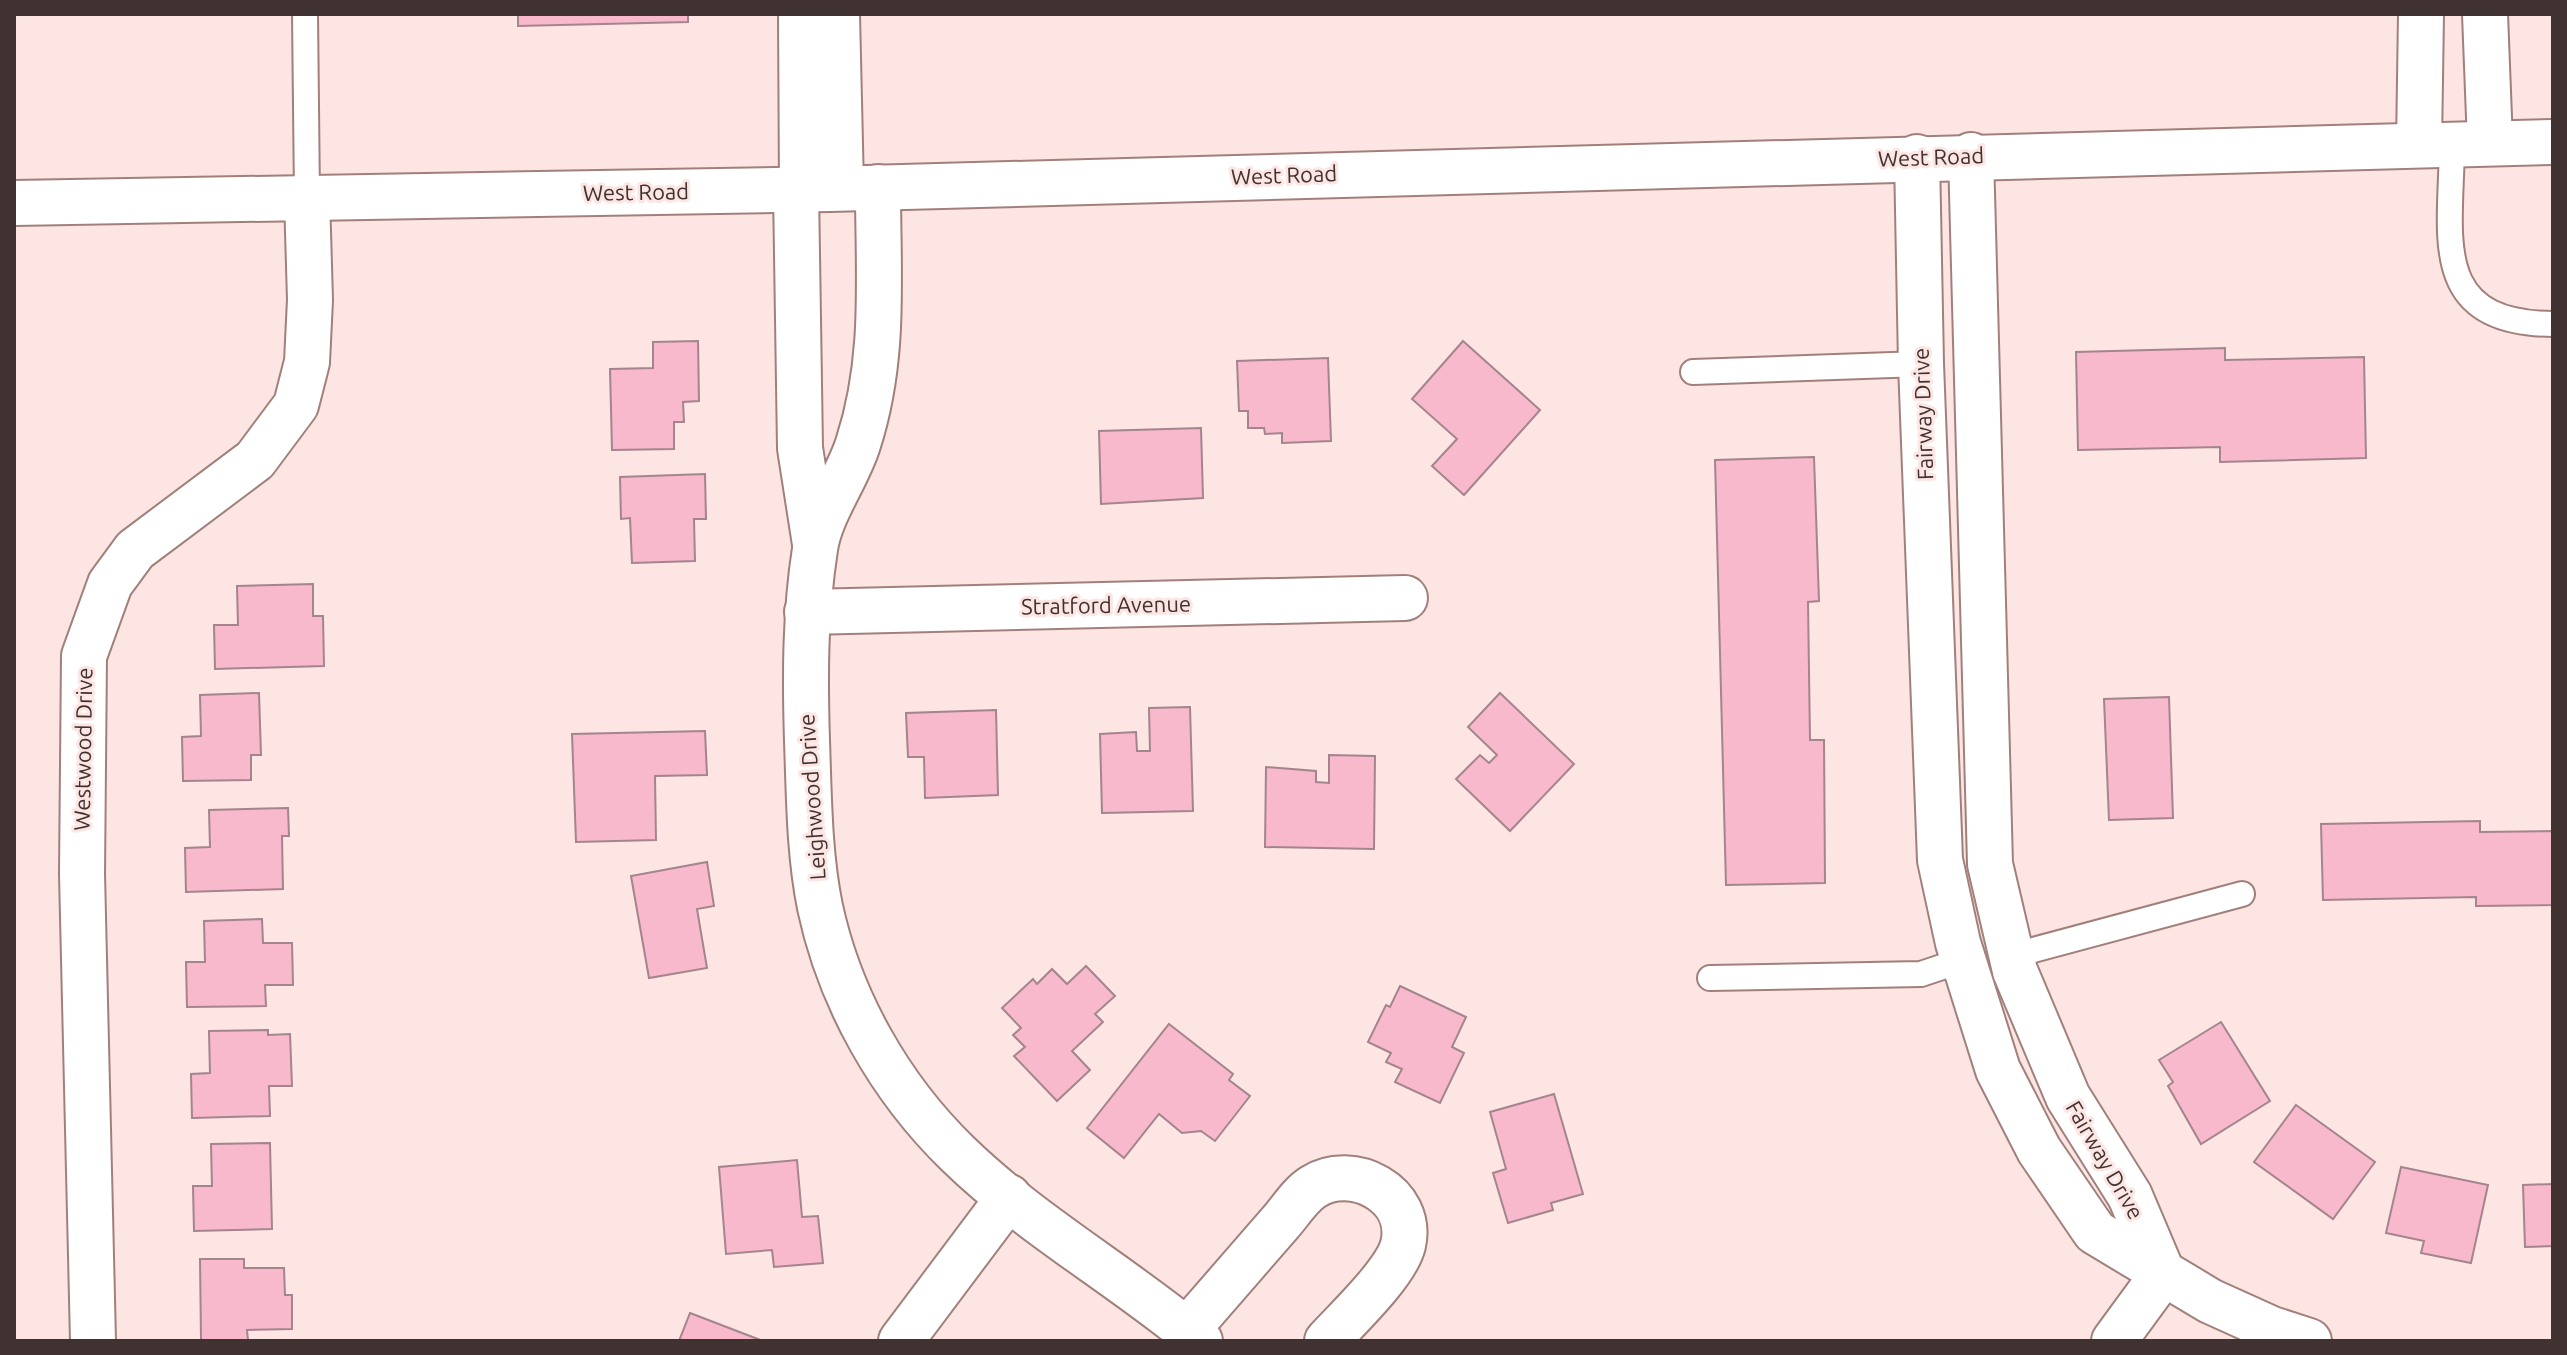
<svg xmlns="http://www.w3.org/2000/svg" width="2567" height="1355" viewBox="0 0 2567 1355" font-family="Ubuntu,sans-serif">
<style>
.building{fill:#f9b9cc;stroke:#a4848d;stroke-width:2}
.lines{fill:none;stroke-linecap:round;stroke-linejoin:round}
.service-casing{stroke:#a1807b;stroke-width:28}
.minor-casing{stroke:#a1807b;stroke-width:48}
.secondary-casing{stroke:#a1807b;stroke-width:48}
.service{stroke:#fff;stroke-width:24}
.minor{stroke:#fff;stroke-width:44}
.secondary{stroke:#fff;stroke-width:44}
.labels{text-anchor:middle;stroke-width:6;stroke-linejoin:round;paint-order:stroke}
.street-label{font-size:22px;fill:#403230;stroke:#fce5e2}
</style>
<rect width="100%" height="100%" fill="#fce5e2"/>
<g class="building">
<path d="M 518,14 L 688,14 L 688,22 L 518,26 Z"/>
<path d="M 698,341 L 699,401 L 683,402 L 684,422 L 674,422 L 674,449 L 612,450 L 610,369 L 653,368 L 653,342 Z"/>
<path d="M 1463,341 L 1540,410 L 1464,495 L 1432,466 L 1457,439 L 1412,399 Z"/>
<path d="M 2225,348 L 2225,360 L 2364,357 L 2366,458 L 2220,462 L 2220,447 L 2078,450 L 2076,352 Z"/>
<path d="M 1328,358 L 1331,441 L 1282,443 L 1282,433 L 1265,434 L 1264,428 L 1248,428 L 1248,411 L 1239,411 L 1237,361 Z"/>
<path d="M 1201,428 L 1203,498 L 1101,504 L 1099,431 Z"/>
<path d="M 1814,457 L 1819,601 L 1808,602 L 1810,740 L 1824,740 L 1825,883 L 1726,885 L 1715,460 Z"/>
<path d="M 705,474 L 706,519 L 694,519 L 695,561 L 632,563 L 630,518 L 621,519 L 620,477 Z"/>
<path d="M 313,584 L 313,616 L 323,616 L 324,666 L 215,669 L 214,625 L 238,625 L 237,586 Z"/>
<path d="M 259,693 L 261,755 L 251,755 L 251,780 L 183,781 L 182,737 L 201,736 L 200,695 Z"/>
<path d="M 1500,693 L 1574,764 L 1510,831 L 1456,779 L 1480,755 L 1489,763 L 1497,755 L 1468,727 Z"/>
<path d="M 2169,697 L 2173,818 L 2109,820 L 2104,699 Z"/>
<path d="M 1190,707 L 1193,811 L 1102,813 L 1100,734 L 1136,732 L 1137,751 L 1150,751 L 1149,708 Z"/>
<path d="M 996,710 L 998,795 L 925,798 L 924,757 L 908,757 L 906,713 Z"/>
<path d="M 705,731 L 707,775 L 655,776 L 656,840 L 576,842 L 572,734 Z"/>
<path d="M 1329,755 L 1375,756 L 1374,849 L 1265,847 L 1266,767 L 1316,771 L 1316,782 L 1329,783 Z"/>
<path d="M 288,808 L 289,836 L 282,836 L 283,889 L 186,892 L 185,848 L 210,847 L 209,810 Z"/>
<path d="M 2480,821 L 2480,832 L 2553,831 L 2553,905 L 2476,906 L 2476,897 L 2323,900 L 2321,824 Z"/>
<path d="M 707,862 L 714,906 L 697,909 L 707,968 L 649,978 L 631,876 Z"/>
<path d="M 262,919 L 263,943 L 292,943 L 293,985 L 265,985 L 266,1006 L 187,1007 L 186,962 L 205,962 L 204,921 Z"/>
<path d="M 1086,966 L 1115,996 L 1095,1014 L 1103,1022 L 1072,1051 L 1090,1070 L 1057,1101 L 1014,1056 L 1025,1047 L 1013,1035 L 1021,1028 L 1002,1008 L 1033,979 L 1037,984 L 1052,969 L 1067,984 Z"/>
<path d="M 1400,986 L 1466,1017 L 1452,1047 L 1464,1053 L 1440,1103 L 1395,1082 L 1402,1069 L 1386,1062 L 1391,1053 L 1368,1042 L 1386,1005 L 1390,1007 Z"/>
<path d="M 2221,1022 L 2270,1101 L 2201,1144 L 2168,1086 L 2173,1082 L 2159,1060 Z"/>
<path d="M 1169,1024 L 1233,1074 L 1229,1080 L 1250,1096 L 1215,1141 L 1201,1131 L 1182,1133 L 1159,1114 L 1124,1158 L 1087,1128 Z"/>
<path d="M 268,1030 L 268,1035 L 290,1034 L 292,1086 L 269,1086 L 270,1116 L 192,1118 L 191,1074 L 210,1073 L 209,1031 Z"/>
<path d="M 1554,1094 L 1583,1194 L 1551,1203 L 1553,1210 L 1508,1223 L 1493,1173 L 1506,1169 L 1490,1112 Z"/>
<path d="M 2296,1105 L 2375,1162 L 2333,1219 L 2254,1162 Z"/>
<path d="M 270,1143 L 272,1229 L 194,1231 L 193,1186 L 212,1186 L 211,1144 Z"/>
<path d="M 797,1160 L 802,1217 L 818,1216 L 823,1263 L 774,1267 L 772,1250 L 726,1254 L 719,1167 Z"/>
<path d="M 2401,1167 L 2488,1185 L 2471,1263 L 2421,1253 L 2424,1241 L 2386,1233 Z"/>
<path d="M 2553,1184 L 2553,1246 L 2525,1247 L 2523,1185 Z"/>
<path d="M 200,1259 L 244,1259 L 244,1268 L 284,1268 L 285,1295 L 292,1295 L 292,1329 L 247,1330 L 248,1340 L 201,1340 Z"/>
<path d="M 690,1313 L 763,1341 L 679,1341 Z"/>
</g>
<g class="lines">
<defs>
<g id="service">
<path d="M 305,14 L 307,197"/>
<path d="M 2452,144 C 2451,237 2428,323 2553,324"/>
<path d="M 1693,372 L 1921,364"/>
<path d="M 2011,956 L 2242,894"/>
<path d="M 1710,978 L 1921,974 L 1963,960"/>
</g>
<g id="minor">
<path d="M 801,14 L 802,189"/>
<path d="M 837,14 L 841,188"/>
<path d="M 2485,14 L 2490,143"/>
<path d="M 2419,145 L 2421,14"/>
<path d="M 1971,155 L 1990,864 L 2015,971 L 2068,1097 L 2130,1196 L 2163,1274"/>
<path d="M 1917,157 L 1921,364 L 1940,860 L 1958,943 L 1998,1070 L 2039,1150 L 2095,1232 L 2210,1301 L 2272,1329 L 2309,1341"/>
<path d="M 878,187 C 878,276 886,358 858,444 C 847,479 820,513 815,549 C 805,613 805,677 807,741 C 809,796 809,853 820,907 C 840,1000 890,1088 958,1154 C 1031,1225 1122,1276 1200,1341"/>
<path d="M 796,189 L 800,448 L 815,544"/>
<path d="M 807,612 L 1405,598"/>
<path d="M 1187,1330 C 1218,1294 1249,1259 1280,1223 C 1290,1212 1300,1195 1313,1187 C 1352,1162 1415,1194 1403,1245 C 1396,1273 1347,1319 1327,1341"/>
<path d="M 93,1341 L 82,874 L 84,656 L 110,584 L 135,550 L 255,460 L 296,405 L 307,362 L 310,300 L 307,197"/>
<path d="M 901,1341 L 1009,1197"/>
<path d="M 2114,1341 L 2163,1274"/>
</g>
<path id="secondary" d="M 14,203 L 830,189 L 2553,142"/>
</defs>
<use href="#service" class="service-casing"/>
<use href="#minor" class="minor-casing"/>
<use href="#secondary" class="secondary-casing"/>
<use href="#service" class="service"/>
<use href="#minor" class="minor"/>
<use href="#secondary" class="secondary"/>
</g>
<g class="labels">
<g class="street-label">
<text transform="translate(1931 157) rotate(-2)" y="8">West Road</text>
<text transform="translate(1284 175) rotate(-2)" y="8">West Road</text>
<text transform="translate(636 192) rotate(-1)" y="8">West Road</text>
<text transform="translate(1923 414) rotate(-92)" y="8">Fairway Drive</text>
<text transform="translate(1106 605) rotate(-1)" y="8">Stratford Avenue</text>
<text transform="translate(83 749) rotate(-89)" y="8">Westwood Drive</text>
<text transform="translate(812 797) rotate(-94)" y="8">Leighwood Drive</text>
<text transform="translate(2105 1160) rotate(60)" y="8">Fairway Drive</text>
</g>
</g>
<rect width="2567" height="1355" fill="none" stroke="#403230" stroke-width="32"/>
</svg>
